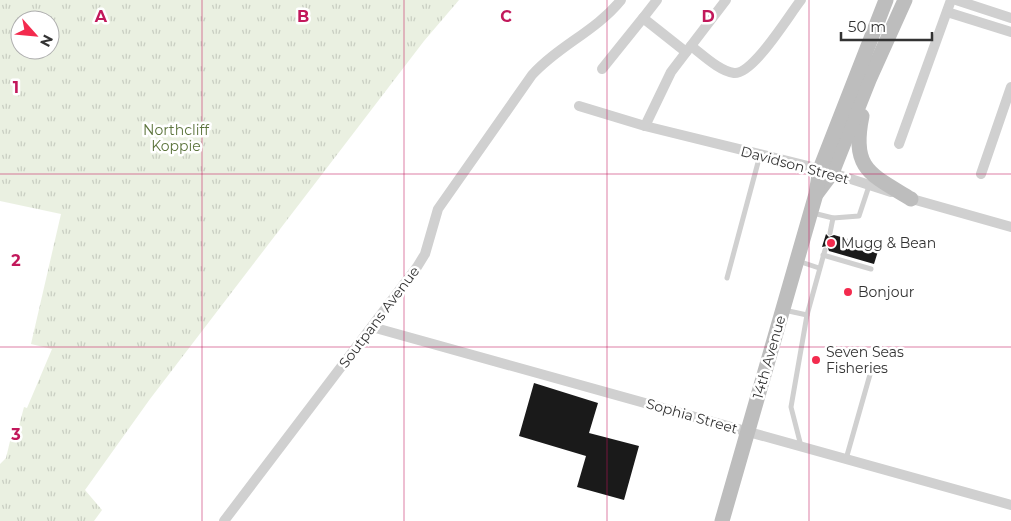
<svg xmlns="http://www.w3.org/2000/svg" width="1011" height="521" viewBox="0 0 1011 521" font-family="Montserrat,sans-serif">
<style>
.park{fill:url(#park-tufts);fill-rule:evenodd}
.building{fill:#1a1a1a}
.lines{fill:none;stroke-linecap:round;stroke-linejoin:round}
.service{stroke:#d0d0d0;stroke-width:5}
.minor{stroke:#d0d0d0;stroke-width:10}
.secondary{stroke:#bdbdbd;stroke-width:15}
.grid{fill:none;stroke:#c2185b;stroke-width:1;stroke-opacity:0.55}
.poi-dot{fill:#f32b4e;stroke:#fff;stroke-width:2}
.labels{text-anchor:middle;stroke-width:5;stroke-linejoin:round;paint-order:stroke}
.park-label{font-size:14px;fill:#5b733b;stroke:#fff}
.street-label{font-size:14px;fill:#333;stroke:#fff}
.poi-label{font-size:14px;fill:#333;stroke:#fff;text-anchor:start}
.grid-label{font-size:16px;text-anchor:middle;font-weight:bold;fill:#c2185b;stroke:#fff;stroke-width:5;stroke-linejoin:round;paint-order:stroke}
</style>
<defs>
<pattern id="park-tufts" width="24" height="20" patternUnits="userSpaceOnUse" patternTransform="scale(1.25)"><rect width="24" height="20" fill="#eaf0e1"/><path d="M3 7l-1-3M5 7V3M7 7l1-3M15 17l-1-3M17 17v-4M19 17l1-3" fill="none" stroke="#c9cec2"/></pattern>
</defs>
<rect width="100%" height="100%" fill="#fff"/>
<path class="park" d="M 0,0 L 459,0 L 424,41 L 150,399 L 85,490 L 102,510 L 94,521 L 0,521 L 0,464 L 6,458 L 11,437 L 16,437 L 24,407 L 27,408 L 52,349 L 31,344 L 61,214 L 0,201 ZM 20,20 L 50,20 L 50,50 L 20,50 Z"/>
<g class="building">
<path d="M 826,234 L 829,237 L 834,235 L 879,248 L 874,264 L 829,251 L 827,246 L 822,247 Z"/>
<path d="M 534,383 L 598,403 L 589,433 L 639,446 L 624,500 L 577,487 L 586,456 L 519,436 Z"/>
</g>
<g class="lines">
<g class="service">
<path d="M 813,213 L 833,218 L 859,216 L 869,186"/>
<path d="M 830,233 L 833,218"/>
<path d="M 823,255 L 871,269"/>
<path d="M 798,261 L 819,268"/>
<path d="M 727,278 L 760,155"/>
<path d="M 784,310 L 807,315 L 825,250"/>
<path d="M 801,446 L 791,407 L 807,315"/>
<path d="M 846,459 L 871,371"/>
</g>
<g class="minor">
<path d="M 657,0 L 643,18 L 686,52"/>
<path d="M 956,0 L 1011,18"/>
<path d="M 947,12 L 1011,32"/>
<path d="M 691,46 C 702,54 719,71 734,73 C 753,75 789,15 801,0"/>
<path d="M 602,69 L 643,18"/>
<path d="M 579,106 L 645,126 L 820,169 L 891,192"/>
<path d="M 645,126 L 671,72 L 726,0"/>
<path d="M 899,144 L 951,0"/>
<path d="M 981,174 L 1011,87"/>
<path d="M 905,197 L 1011,227"/>
<path d="M 372,327 L 1011,505"/>
<path d="M 224,521 L 417,267 L 425,254 L 438,209 L 532,75 C 558,46 596,31 621,0"/>
</g>
<g class="secondary">
<path d="M 862,116 C 851,169 870,174 911,199"/>
<path d="M 817,193 L 832,173 L 869,80 L 905,0"/>
<path d="M 722,521 L 816,194 L 820,169 L 886,0"/>
</g>
</g>
<path class="grid" d="M 202,0 L 202,521M 404,0 L 404,521M 607,0 L 607,521M 809,0 L 809,521M 0,174 L 1011,174M 0,347 L 1011,347"/>
<g class="poi-dot">
<circle cx="831" cy="243" r="5"/>
<circle cx="848" cy="292" r="5"/>
<circle cx="816" cy="360" r="5"/>
</g>
<g class="labels">
<g class="park-label">
<text x="176" y="135">Northcliff<tspan x="176" dy="16">Koppie</tspan></text>
</g>
<g class="street-label">
<text transform="translate(795 165) rotate(15)" y="5">Davidson Street</text>
<text transform="translate(379 317) rotate(-53)" y="5">Soutpans Avenue</text>
<text transform="translate(769 357) rotate(-74)" y="5">14th Avenue</text>
<text transform="translate(692 416) rotate(16)" y="5">Sophia Street</text>
</g>
<g class="poi-label">
<text x="841" y="248">Mugg &amp; Bean</text>
<text x="858" y="297">Bonjour</text>
<text x="826" y="357">Seven Seas<tspan x="826" dy="16">Fisheries</tspan></text>
</g>
</g>
<g class="grid-label">
<text x="101" y="22">A</text>
<text x="303" y="22">B</text>
<text x="506" y="22">C</text>
<text x="708" y="22">D</text>
<text x="16" y="93">1</text>
<text x="16" y="266">2</text>
<text x="16" y="440">3</text>
</g>
<g transform="translate(35 35) rotate(117)"><circle r="24" fill="#ffffff" stroke="#adadad"/>
<path d="M0-4L9 19L0 12L-9 19Z" fill="#f32b4e"/>
<text y="-8" font-size="14" font-weight="bold" text-anchor="middle" fill="#333333">N</text>
</g>
<path d="M841 32v8h91v-8" fill="none" stroke="#333333" stroke-width="2.5"/>
<text x="848" y="32" font-size="15" fill="#333333" stroke="#ffffff" stroke-width="4" paint-order="stroke">50 m</text>
</svg>
